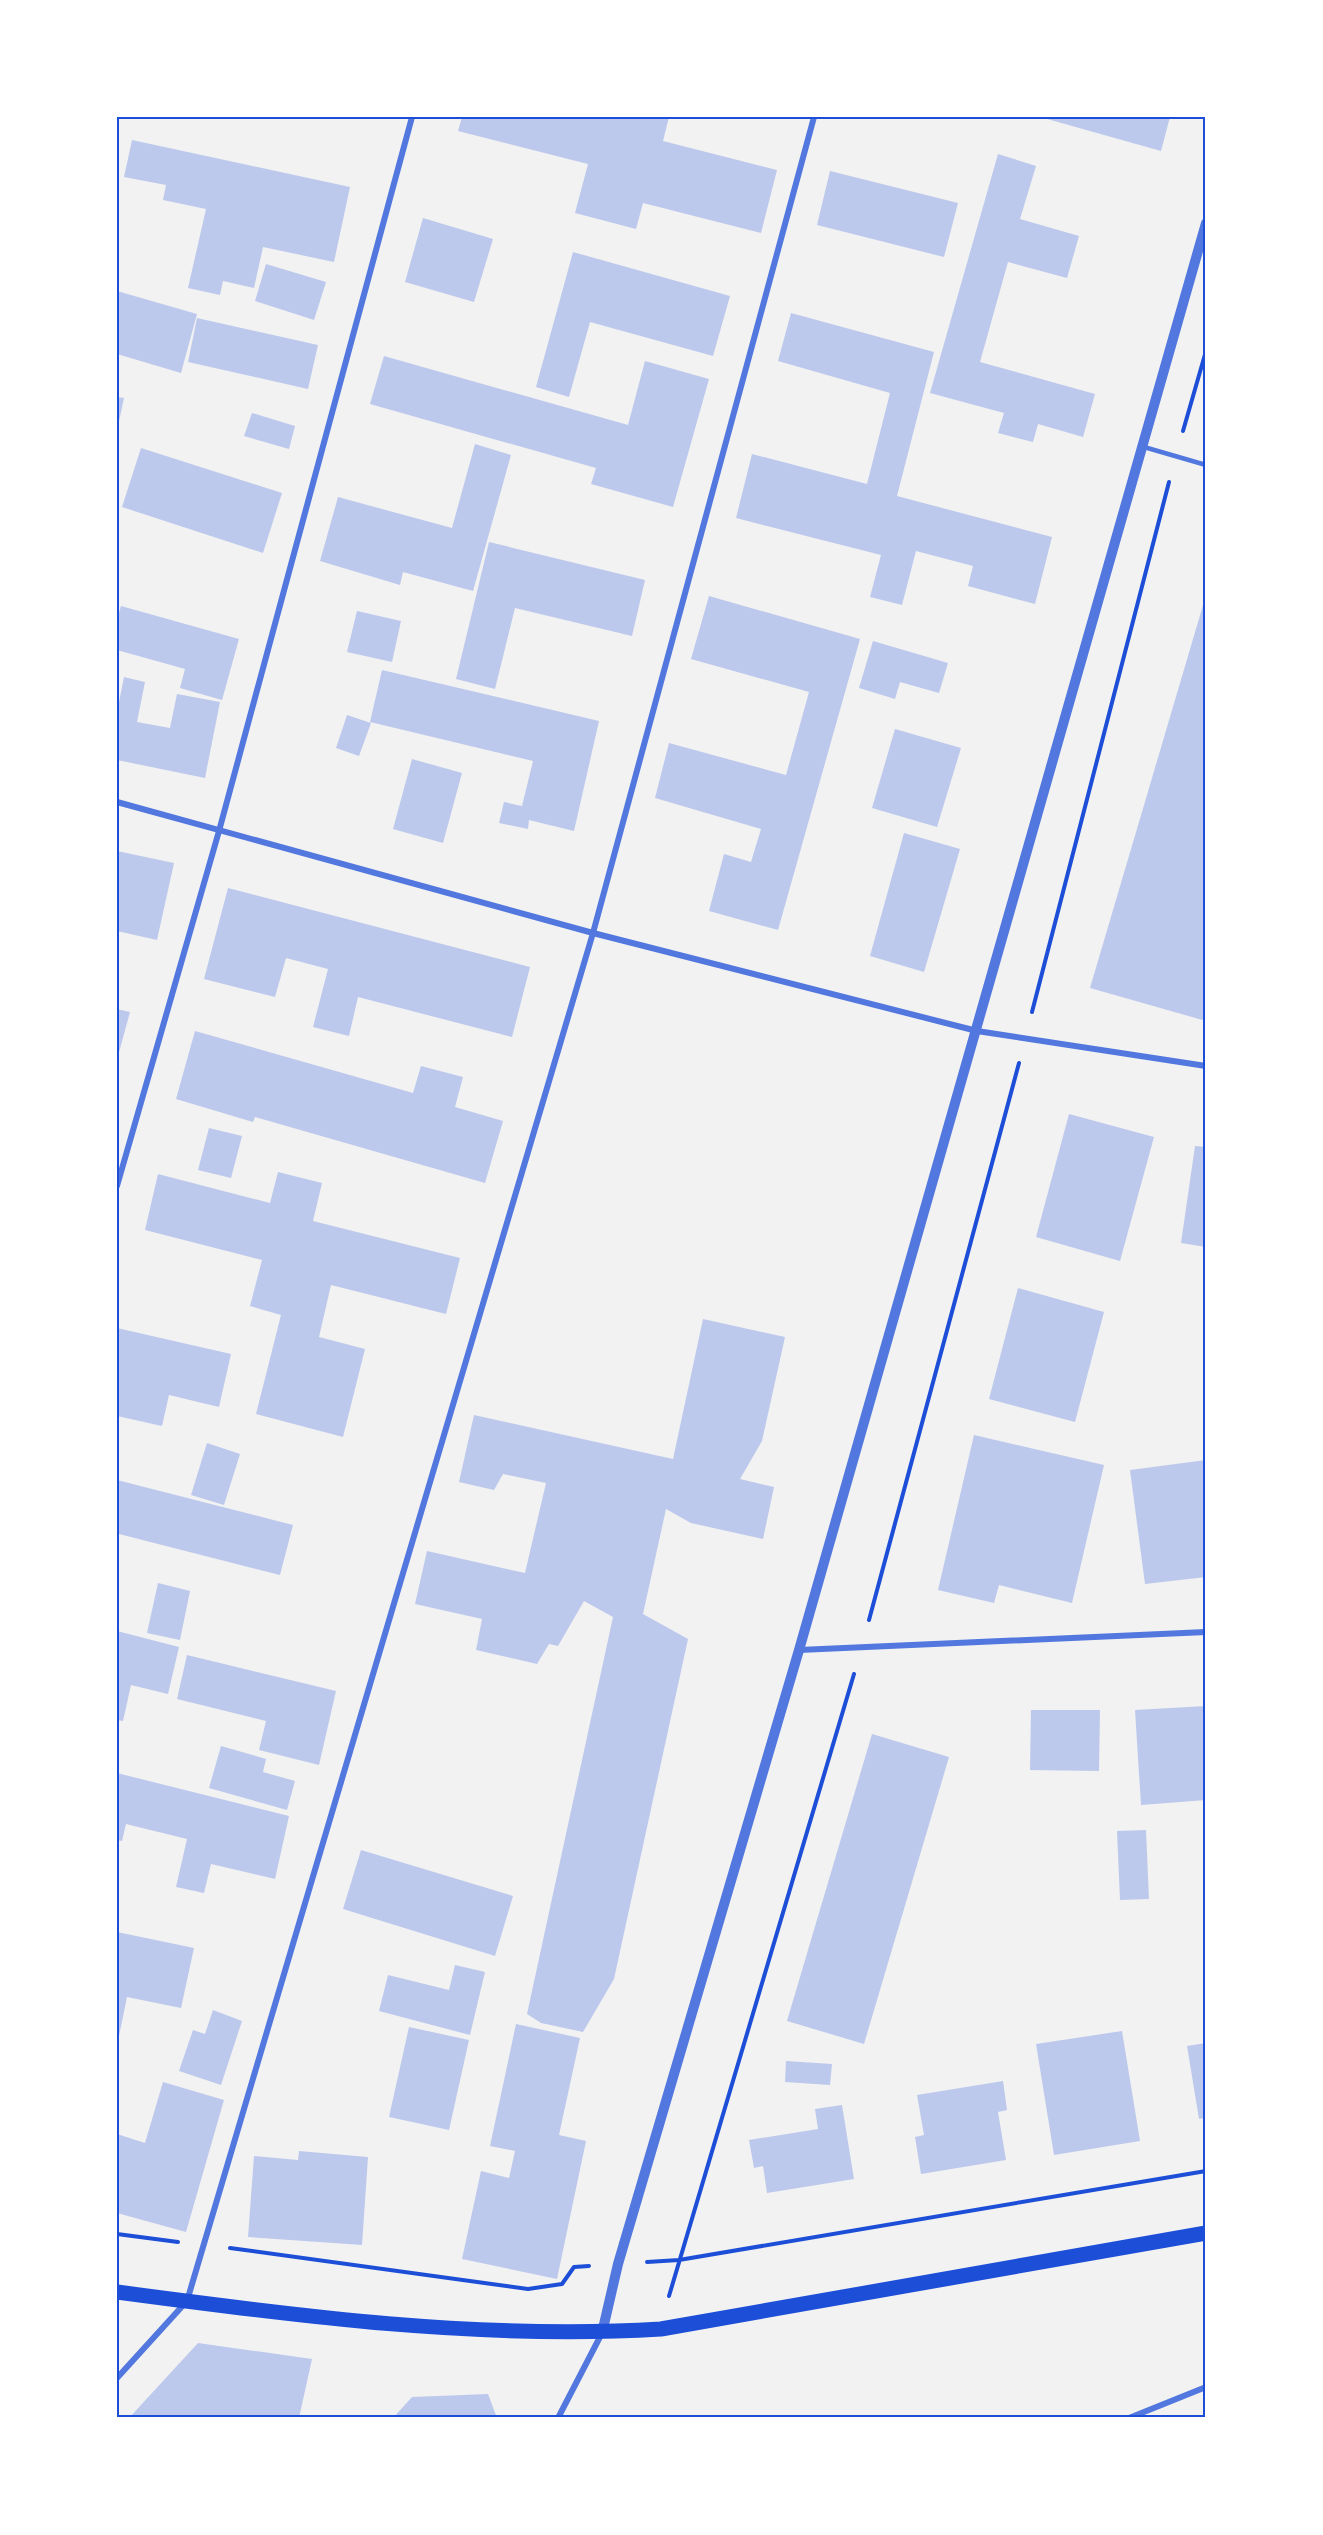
<svg xmlns="http://www.w3.org/2000/svg" width="1323" height="2535" viewBox="0 0 1323 2535" font-family="Quicksand,sans-serif">
<style>
.building{fill:#bdc9ec}
.lines{fill:none;stroke-linecap:round;stroke-linejoin:round}
.path{stroke:#1d4ed8;stroke-width:4}
.service{stroke:#5277de;stroke-width:4.5}
.minor{stroke:#5277de;stroke-width:6}
.tertiary{stroke:#5277de;stroke-width:10}
.primary{stroke:#1d4ed8;stroke-width:15}
.neatline{fill:none;stroke:#1d4ed8;stroke-width:2}
</style>
<rect width="100%" height="100%" fill="#f2f2f2"/>
<g class="building">
<path d="M 462,117 L 669,117 L 663,141 L 777,170 L 761,233 L 643,203 L 636,229 L 575,213 L 588,164 L 458,131 Z"/>
<path d="M 1040,117 L 1170,117 L 1161,151 Z"/>
<path d="M 132,140 L 350,187 L 334,262 L 263,247 L 254,288 L 223,281 L 220,295 L 188,288 L 206,209 L 163,200 L 166,185 L 124,177 Z"/>
<path d="M 998,154 L 1036,166 L 1020,219 L 1079,236 L 1067,278 L 1008,262 L 980,362 L 1095,394 L 1083,437 L 1038,424 L 1033,442 L 998,433 L 1004,413 L 930,393 Z"/>
<path d="M 830,171 L 958,203 L 944,257 L 817,225 Z"/>
<path d="M 423,218 L 493,239 L 474,302 L 405,282 Z"/>
<path d="M 573,252 L 730,296 L 713,356 L 590,322 L 569,397 L 536,387 Z"/>
<path d="M 266,264 L 326,282 L 314,320 L 255,301 Z"/>
<path d="M 117,291 L 197,314 L 181,373 L 117,354 Z"/>
<path d="M 791,313 L 934,352 L 897,496 L 1052,537 L 1035,604 L 968,586 L 973,566 L 916,551 L 902,605 L 870,597 L 881,555 L 736,518 L 752,454 L 867,484 L 890,393 L 778,361 Z"/>
<path d="M 197,318 L 318,345 L 308,389 L 188,362 Z"/>
<path d="M 384,356 L 628,425 L 645,361 L 709,379 L 673,507 L 591,484 L 596,468 L 370,404 Z"/>
<path d="M 117,397 L 124,398 L 118,426 L 117,426 Z"/>
<path d="M 252,413 L 295,426 L 289,449 L 244,436 Z"/>
<path d="M 475,444 L 511,455 L 473,591 L 403,572 L 400,585 L 320,561 L 338,497 L 452,528 Z"/>
<path d="M 141,448 L 282,493 L 263,553 L 122,507 Z"/>
<path d="M 489,542 L 645,580 L 632,636 L 515,608 L 495,689 L 456,679 Z"/>
<path d="M 1206,595 L 1206,1021 L 1090,988 Z"/>
<path d="M 709,596 L 860,639 L 778,930 L 709,911 L 724,854 L 751,862 L 761,829 L 655,798 L 669,743 L 786,775 L 809,692 L 691,659 Z"/>
<path d="M 121,606 L 239,639 L 222,700 L 180,688 L 185,669 L 117,650 L 117,620 Z"/>
<path d="M 357,611 L 401,621 L 392,662 L 347,652 Z"/>
<path d="M 873,641 L 948,663 L 939,693 L 900,682 L 895,699 L 859,688 Z"/>
<path d="M 382,670 L 599,721 L 574,831 L 529,820 L 528,829 L 499,823 L 504,802 L 522,806 L 533,761 L 370,722 Z"/>
<path d="M 124,677 L 145,682 L 137,722 L 170,728 L 177,694 L 220,702 L 205,778 L 117,760 L 117,712 Z"/>
<path d="M 347,715 L 371,723 L 359,756 L 336,748 Z"/>
<path d="M 895,729 L 961,748 L 937,827 L 872,808 Z"/>
<path d="M 412,759 L 462,773 L 443,843 L 393,829 Z"/>
<path d="M 904,833 L 960,849 L 924,972 L 870,956 Z"/>
<path d="M 117,851 L 174,863 L 157,940 L 117,931 Z"/>
<path d="M 228,888 L 530,967 L 512,1037 L 358,997 L 349,1036 L 313,1027 L 328,969 L 286,958 L 275,997 L 204,979 Z"/>
<path d="M 117,1009 L 130,1012 L 118,1056 L 117,1056 Z"/>
<path d="M 195,1031 L 413,1093 L 421,1066 L 463,1077 L 455,1107 L 503,1121 L 485,1183 L 255,1117 L 253,1122 L 176,1099 Z"/>
<path d="M 1069,1114 L 1154,1137 L 1120,1261 L 1036,1237 Z"/>
<path d="M 209,1128 L 242,1136 L 231,1178 L 198,1170 Z"/>
<path d="M 1195,1146 L 1206,1147 L 1206,1247 L 1181,1243 Z"/>
<path d="M 278,1172 L 322,1183 L 313,1221 L 460,1258 L 446,1314 L 331,1285 L 319,1337 L 365,1349 L 343,1437 L 256,1414 L 281,1315 L 250,1306 L 262,1260 L 145,1230 L 158,1174 L 270,1203 Z"/>
<path d="M 1018,1288 L 1104,1312 L 1075,1422 L 989,1399 Z"/>
<path d="M 703,1319 L 785,1337 L 762,1441 L 740,1479 L 774,1487 L 763,1539 L 691,1523 L 666,1509 L 643,1614 L 688,1639 L 614,1979 L 583,2032 L 541,2023 L 527,2014 L 613,1617 L 584,1601 L 558,1646 L 549,1644 L 537,1664 L 476,1650 L 482,1619 L 415,1604 L 427,1551 L 525,1573 L 546,1483 L 503,1474 L 494,1490 L 459,1482 L 474,1415 L 673,1459 Z"/>
<path d="M 117,1328 L 231,1354 L 219,1407 L 169,1395 L 162,1426 L 117,1416 Z"/>
<path d="M 974,1435 L 1104,1465 L 1072,1603 L 999,1585 L 994,1603 L 938,1590 Z"/>
<path d="M 207,1443 L 240,1454 L 224,1505 L 191,1495 Z"/>
<path d="M 1206,1460 L 1206,1577 L 1145,1584 L 1130,1470 Z"/>
<path d="M 117,1480 L 293,1525 L 280,1575 L 119,1534 L 117,1540 Z"/>
<path d="M 158,1583 L 190,1591 L 180,1640 L 147,1633 Z"/>
<path d="M 117,1631 L 179,1647 L 168,1694 L 131,1685 L 123,1721 L 117,1720 Z"/>
<path d="M 187,1655 L 336,1691 L 319,1765 L 259,1750 L 266,1721 L 177,1699 Z"/>
<path d="M 1206,1706 L 1206,1800 L 1141,1805 L 1135,1710 Z"/>
<path d="M 1031,1710 L 1100,1710 L 1099,1771 L 1030,1770 Z"/>
<path d="M 872,1734 L 949,1757 L 864,2044 L 787,2021 Z"/>
<path d="M 221,1746 L 266,1759 L 263,1772 L 295,1781 L 287,1810 L 209,1788 Z"/>
<path d="M 117,1773 L 289,1816 L 275,1879 L 211,1864 L 204,1893 L 176,1887 L 187,1839 L 126,1824 L 122,1841 L 117,1840 Z"/>
<path d="M 1146,1830 L 1149,1899 L 1120,1900 L 1117,1831 Z"/>
<path d="M 361,1850 L 513,1896 L 495,1956 L 343,1909 Z"/>
<path d="M 117,1932 L 194,1948 L 181,2008 L 127,1997 L 118,2041 Z"/>
<path d="M 455,1965 L 485,1972 L 470,2035 L 379,2011 L 388,1975 L 449,1990 Z"/>
<path d="M 213,2010 L 242,2021 L 221,2085 L 179,2071 L 193,2030 L 205,2034 Z"/>
<path d="M 516,2024 L 580,2038 L 559,2135 L 586,2141 L 557,2279 L 462,2259 L 481,2171 L 509,2178 L 515,2151 L 490,2146 Z"/>
<path d="M 409,2027 L 469,2040 L 449,2130 L 389,2117 Z"/>
<path d="M 1122,2031 L 1140,2141 L 1054,2155 L 1036,2044 Z"/>
<path d="M 1206,2043 L 1206,2118 L 1199,2119 L 1187,2046 Z"/>
<path d="M 786,2061 L 832,2064 L 830,2085 L 785,2082 Z"/>
<path d="M 1003,2081 L 1007,2110 L 998,2112 L 1006,2160 L 921,2174 L 915,2137 L 924,2135 L 917,2095 Z"/>
<path d="M 163,2082 L 224,2100 L 186,2232 L 117,2213 L 117,2134 L 145,2143 Z"/>
<path d="M 842,2105 L 854,2179 L 767,2193 L 763,2166 L 754,2168 L 749,2140 L 818,2129 L 815,2109 Z"/>
<path d="M 299,2151 L 368,2157 L 362,2245 L 248,2237 L 254,2156 L 298,2160 Z"/>
<path d="M 198,2343 L 312,2359 L 299,2418 L 129,2418 Z"/>
<path d="M 488,2394 L 497,2418 L 393,2418 L 412,2397 Z"/>
</g>
<g class="lines">
<g class="path">
<path d="M 1183,431 L 1206,351"/>
<path d="M 1032,1012 L 1169,482"/>
<path d="M 869,1620 L 1019,1063"/>
<path d="M 117,2234 L 178,2242"/>
<path d="M 230,2248 L 528,2289 L 562,2284 L 574,2267 L 589,2266"/>
<path d="M 647,2262 L 679,2260 L 1206,2171"/>
<path d="M 669,2296 L 854,1674"/>
</g>
<path class="service" d="M 1144,447 L 1206,465"/>
<g class="minor">
<path d="M 117,802 L 593,933 L 977,1031 L 1206,1066"/>
<path d="M 117,1186 L 219,831 L 412,117"/>
<path d="M 799,1650 L 1206,1632"/>
<path d="M 117,2378 L 187,2301 L 593,933 L 814,117"/>
<path d="M 558,2418 L 602,2333"/>
<path d="M 1129,2418 L 1206,2387"/>
</g>
<path class="tertiary" d="M 602,2333 L 618,2264 L 799,1650 L 1206,223"/>
<path class="primary" d="M 117,2292 C 297,2316 479,2340 661,2329 L 1206,2233"/>
</g>
<rect width="1323" height="2535" fill="none" stroke="#ffffff" stroke-width="237"/>
<rect x="118" y="118" width="1086" height="2298" class="neatline"/>
</svg>
